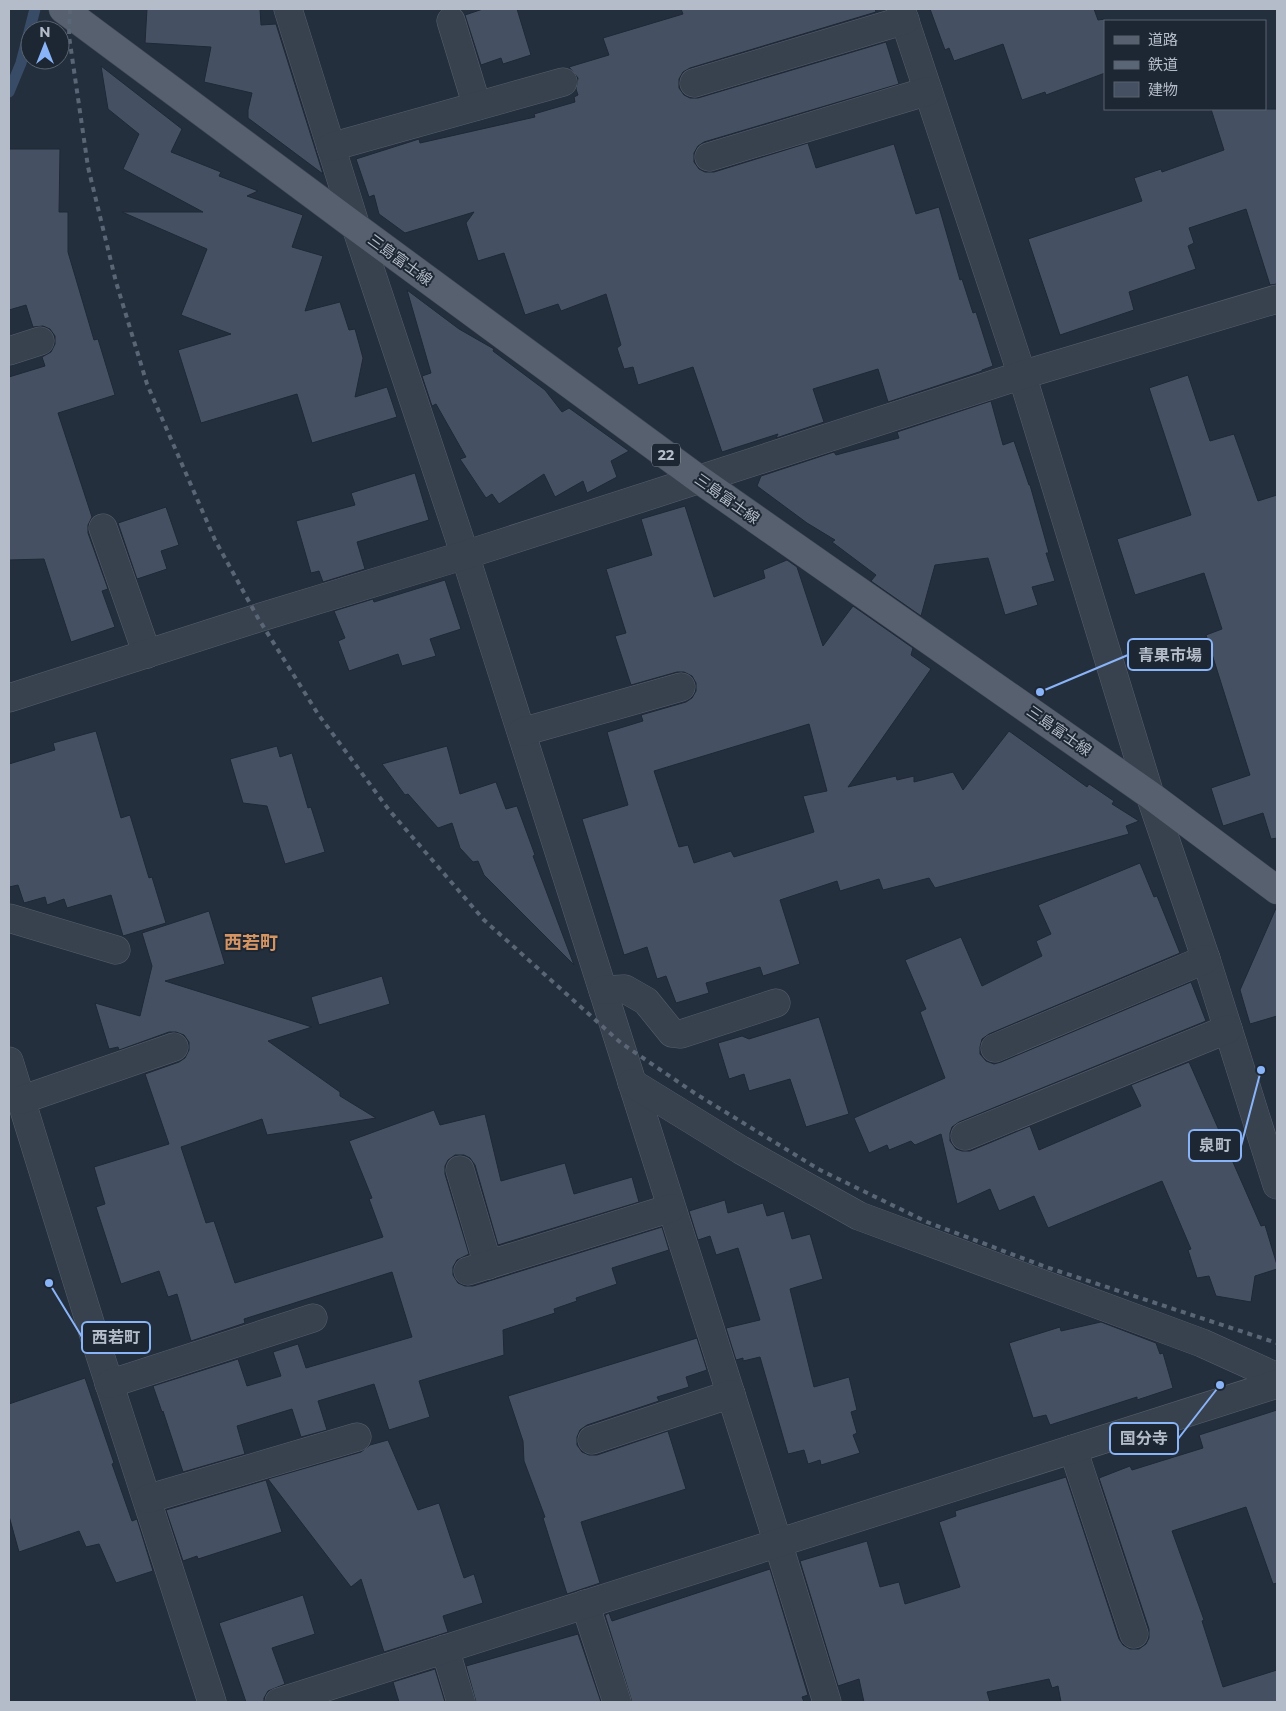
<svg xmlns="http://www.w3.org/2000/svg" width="1286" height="1711" viewBox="0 0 1286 1711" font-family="Montserrat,'Noto Sans JP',sans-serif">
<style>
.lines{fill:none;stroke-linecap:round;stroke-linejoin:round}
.stream{stroke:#394c67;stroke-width:11}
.building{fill:#455162;stroke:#1f2835;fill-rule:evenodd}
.minor-casing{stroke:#565f6c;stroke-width:29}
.major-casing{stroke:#414a57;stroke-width:29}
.minor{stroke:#38414e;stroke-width:28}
.major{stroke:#56606e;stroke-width:28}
.rail{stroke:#5a6575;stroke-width:4;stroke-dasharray:5 5;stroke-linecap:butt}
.labels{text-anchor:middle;stroke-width:4;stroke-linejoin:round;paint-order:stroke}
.shield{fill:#1d2633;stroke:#878f9c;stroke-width:1}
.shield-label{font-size:14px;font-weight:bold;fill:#b4bcc9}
.street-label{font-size:15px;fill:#b4bcc9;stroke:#1d2633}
.quarter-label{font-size:18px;font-weight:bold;fill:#d59563;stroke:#1d2633}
.leader{fill:none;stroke:#8ab4f8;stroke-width:2}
.callout-dot{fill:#8ab4f8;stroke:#1d2633;stroke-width:2}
.callout{fill:#1d2633;stroke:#8ab4f8;stroke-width:2}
.callout-label{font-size:16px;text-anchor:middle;font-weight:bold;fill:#b4bcc9}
</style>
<rect width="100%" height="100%" fill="#242f3e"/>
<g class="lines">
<path class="stream" d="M 9,92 L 21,63 L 35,9"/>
</g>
<g class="building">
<path d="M 147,9 L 260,9 L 261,25 L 276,24 L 323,174 L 248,118 L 248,110 L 252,93 L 204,82 L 211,47 L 145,43 Z"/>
<path d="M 483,9 L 517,9 L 531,55 L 503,64 L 501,58 L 481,65 L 465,15 Z"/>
<path d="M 681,9 L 875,9 L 876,12 L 690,68 L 683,72 L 679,79 L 679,88 L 684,95 L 690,98 L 698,98 L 886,42 L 899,84 L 704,142 L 698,146 L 694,153 L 694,162 L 699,169 L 705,172 L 714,172 L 808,143 L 816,168 L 894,144 L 916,214 L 939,207 L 960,280 L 962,279 L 973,313 L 976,312 L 993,366 L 982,370 L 982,371 L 888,402 L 878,369 L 813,389 L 824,422 L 776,438 L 778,434 L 722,452 L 693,367 L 638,385 L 633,367 L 624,369 L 617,348 L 621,345 L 606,294 L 561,311 L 558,304 L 525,315 L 504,253 L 478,261 L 466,223 L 474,212 L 405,233 L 379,214 L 374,195 L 369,197 L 356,159 L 419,139 L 420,143 L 535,117 L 534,114 L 575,102 L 574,97 L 578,95 L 576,89 L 578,78 L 569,67 L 609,55 L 603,38 L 683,14 Z"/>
<path d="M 930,9 L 1094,9 L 1098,20 L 1105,19 L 1105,73 L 1046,95 L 1045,92 L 1022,100 L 1003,44 L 954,61 L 949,48 L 945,50 Z"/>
<path d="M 101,66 L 182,129 L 171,152 L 221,172 L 219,176 L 258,191 L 247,196 L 303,215 L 292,247 L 323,256 L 305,311 L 340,302 L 349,330 L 355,329 L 363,358 L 355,397 L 387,387 L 397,417 L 312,443 L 297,394 L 201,423 L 178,350 L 231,334 L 181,315 L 207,249 L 122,212 L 203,212 L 123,169 L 139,134 L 108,109 Z"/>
<path d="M 1211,109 L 1277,109 L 1277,284 L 1270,285 L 1246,209 L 1189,228 L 1194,243 L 1188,246 L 1196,269 L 1129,292 L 1134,310 L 1060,335 L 1028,239 L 1142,201 L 1134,178 L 1161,169 L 1162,172 L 1224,150 Z"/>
<path d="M 9,149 L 60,149 L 59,212 L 68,212 L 68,252 L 94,340 L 98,339 L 115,395 L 58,413 L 92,517 L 88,525 L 88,533 L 108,589 L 102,591 L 115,627 L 71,642 L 44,559 L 9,560 L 9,377 L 45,366 L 42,357 L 51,352 L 55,344 L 55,336 L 50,329 L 43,326 L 33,327 L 26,305 L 9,310 Z"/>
<path d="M 407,290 L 459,329 L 494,349 L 493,351 L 545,390 L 562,412 L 569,408 L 629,451 L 611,461 L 617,477 L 587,493 L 583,481 L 555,497 L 544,474 L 499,504 L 492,494 L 486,498 L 460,459 L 466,457 L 436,404 L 432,406 L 422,376 L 431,373 Z"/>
<path d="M 1188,375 L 1210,441 L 1234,434 L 1258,501 L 1277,495 L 1277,838 L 1271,839 L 1263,813 L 1223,826 L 1211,788 L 1250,775 L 1206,635 L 1222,629 L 1204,573 L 1135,595 L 1117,539 L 1191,515 L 1149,388 Z"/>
<path d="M 991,401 L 1003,445 L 1014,441 L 1029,485 L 1030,485 L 1049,553 L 1046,553 L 1055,581 L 1032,587 L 1038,605 L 1005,615 L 988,558 L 935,565 L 921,616 L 871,581 L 876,575 L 832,542 L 835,540 L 807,523 L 757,486 L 761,476 L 834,452 L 836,455 L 899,438 L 897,432 Z"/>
<path d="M 415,473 L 429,520 L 357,542 L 365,569 L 323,582 L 319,571 L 311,573 L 296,521 L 355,505 L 351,493 Z"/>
<path d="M 685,506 L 714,597 L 765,578 L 763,570 L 787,560 L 797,567 L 823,646 L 853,606 L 913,648 L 911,655 L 931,669 L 848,787 L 896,776 L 897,780 L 914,776 L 914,782 L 953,772 L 963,790 L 1009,731 L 1087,787 L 1089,784 L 1114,801 L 1112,804 L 1139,821 L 1126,826 L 1129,834 L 935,888 L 929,878 L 883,890 L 879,879 L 840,891 L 837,881 L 780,900 L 800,964 L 763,976 L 760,967 L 706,983 L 709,993 L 676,1003 L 666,976 L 657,979 L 647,947 L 624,955 L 582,819 L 628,805 L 607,732 L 643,721 L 641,715 L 686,702 L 692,698 L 696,691 L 696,683 L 692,676 L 684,672 L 677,672 L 631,685 L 615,636 L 626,633 L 606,569 L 652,555 L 641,519 ZM 809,724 L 827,791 L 803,796 L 814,832 L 734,857 L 731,851 L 694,863 L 688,845 L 679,847 L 654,771 Z"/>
<path d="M 166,507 L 179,545 L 161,551 L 167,569 L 137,579 L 118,523 Z"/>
<path d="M 445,580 L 461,629 L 430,639 L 436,656 L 402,666 L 398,654 L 349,671 L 338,641 L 345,638 L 334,611 L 373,599 L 374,602 Z"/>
<path d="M 96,731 L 121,818 L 130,815 L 149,878 L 152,877 L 166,923 L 123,936 L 111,895 L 67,908 L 64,899 L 47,905 L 45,897 L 24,903 L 18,885 L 9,887 L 9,764 L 55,750 L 53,743 Z"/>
<path d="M 277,746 L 280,757 L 292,753 L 308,808 L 311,807 L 325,852 L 285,864 L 267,806 L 243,803 L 230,759 Z"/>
<path d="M 447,746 L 460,794 L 496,782 L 506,809 L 517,806 L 535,855 L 533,856 L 574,965 L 484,875 L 478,861 L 473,862 L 460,848 L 452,823 L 438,828 L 408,794 L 405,795 L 382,764 Z"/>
<path d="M 1140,863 L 1154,897 L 1157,896 L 1180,953 L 989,1034 L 982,1039 L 980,1047 L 980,1054 L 986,1061 L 994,1064 L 1001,1062 L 1191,982 L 1206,1021 L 959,1122 L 952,1127 L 950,1133 L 950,1141 L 956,1149 L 962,1151 L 970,1151 L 1030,1126 L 1039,1150 L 1141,1106 L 1131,1085 L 1189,1062 L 1261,1226 L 1265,1225 L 1277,1265 L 1277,1269 L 1255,1276 L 1251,1302 L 1216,1296 L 1209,1276 L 1197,1278 L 1188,1250 L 1191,1249 L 1162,1181 L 1048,1228 L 1034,1196 L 999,1211 L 990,1189 L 957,1204 L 941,1134 L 915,1145 L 911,1141 L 889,1150 L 887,1145 L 869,1153 L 854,1118 L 945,1078 L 920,1012 L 926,1009 L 905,960 L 961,937 L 982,986 L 1042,956 L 1036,941 L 1051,934 L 1038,905 Z"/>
<path d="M 1277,906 L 1277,1016 L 1250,1024 L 1240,990 Z"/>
<path d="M 209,911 L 225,964 L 165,981 L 312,1027 L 268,1041 L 340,1092 L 340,1096 L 376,1118 L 267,1135 L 262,1119 L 181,1147 L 206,1223 L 214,1221 L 235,1283 L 383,1237 L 369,1199 L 372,1198 L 349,1141 L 434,1110 L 440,1125 L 485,1114 L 501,1181 L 565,1163 L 574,1194 L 632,1177 L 639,1202 L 498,1245 L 475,1165 L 470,1158 L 464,1155 L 455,1155 L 448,1160 L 445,1166 L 445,1174 L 469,1254 L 457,1260 L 453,1267 L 453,1275 L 458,1283 L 465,1286 L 473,1286 L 662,1227 L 669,1250 L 612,1268 L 617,1284 L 576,1298 L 577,1301 L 554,1309 L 555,1313 L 503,1330 L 504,1355 L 419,1381 L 430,1417 L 389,1430 L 374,1384 L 318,1401 L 327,1430 L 301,1437 L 292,1409 L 237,1426 L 245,1454 L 183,1472 L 163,1411 L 162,1412 L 153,1386 L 238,1359 L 247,1386 L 281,1376 L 273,1352 L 298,1344 L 306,1368 L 412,1337 L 392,1272 L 244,1319 L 245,1323 L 191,1341 L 177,1294 L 168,1297 L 159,1271 L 121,1284 L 96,1207 L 105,1204 L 94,1167 L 169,1144 L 145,1074 L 179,1062 L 185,1058 L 189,1050 L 189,1042 L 184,1035 L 176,1032 L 169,1032 L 119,1050 L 118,1047 L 109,1049 L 95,1003 L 140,1016 L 152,966 L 142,933 Z"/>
<path d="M 382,976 L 390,1004 L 319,1025 L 311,997 Z"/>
<path d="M 819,1017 L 849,1114 L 806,1127 L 790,1079 L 749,1091 L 744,1074 L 729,1079 L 718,1043 L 742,1036 L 749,1039 Z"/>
<path d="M 725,1200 L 728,1213 L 763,1203 L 767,1216 L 784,1211 L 792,1239 L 810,1234 L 823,1279 L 790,1289 L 814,1387 L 849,1377 L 857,1410 L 851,1412 L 857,1433 L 853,1435 L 860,1453 L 821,1465 L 820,1460 L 808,1464 L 804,1450 L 788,1454 L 760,1357 L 743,1361 L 743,1358 L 736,1360 L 726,1328 L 760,1320 L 738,1248 L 716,1255 L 710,1236 L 698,1240 L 689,1211 Z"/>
<path d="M 1101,1322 L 1156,1343 L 1160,1354 L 1163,1353 L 1173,1388 L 1137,1400 L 1137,1397 L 1050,1425 L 1046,1415 L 1033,1418 L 1009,1343 L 1060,1327 L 1061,1331 Z"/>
<path d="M 697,1338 L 707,1370 L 686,1377 L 689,1387 L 657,1397 L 659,1401 L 587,1425 L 580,1430 L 577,1437 L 577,1445 L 582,1452 L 589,1455 L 597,1455 L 668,1431 L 686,1489 L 581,1522 L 600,1583 L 567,1594 L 543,1518 L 545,1517 L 524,1461 L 523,1441 L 508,1396 Z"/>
<path d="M 85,1378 L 114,1463 L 112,1464 L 132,1521 L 137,1519 L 153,1571 L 116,1583 L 99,1544 L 86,1547 L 79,1531 L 19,1552 L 9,1516 L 9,1404 Z"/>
<path d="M 1277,1410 L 1277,1583 L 1273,1584 L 1246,1507 L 1172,1531 L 1204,1620 L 1202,1621 L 1223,1687 L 1277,1670 L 1277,1702 L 1061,1702 L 1058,1686 L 1052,1688 L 1049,1679 L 987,1692 L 990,1702 L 864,1702 L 859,1679 L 838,1686 L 800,1561 L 867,1541 L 880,1587 L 899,1582 L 905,1604 L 960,1587 L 939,1522 L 956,1516 L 955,1511 L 1066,1477 L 1119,1639 L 1123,1645 L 1130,1649 L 1139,1649 L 1146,1644 L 1149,1638 L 1149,1629 L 1099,1478 L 1130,1466 L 1132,1470 L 1203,1448 L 1199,1435 Z"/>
<path d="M 388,1440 L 418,1510 L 439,1503 L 464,1578 L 474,1574 L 483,1603 L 443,1616 L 448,1632 L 384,1652 L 361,1579 L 351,1587 L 268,1479 L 361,1452 L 370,1445 Z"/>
<path d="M 266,1480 L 282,1532 L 198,1559 L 197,1556 L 183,1561 L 166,1510 Z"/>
<path d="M 770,1569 L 808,1695 L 802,1697 L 804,1702 L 632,1702 L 605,1615 L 609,1613 L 612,1621 Z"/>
<path d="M 303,1595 L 315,1634 L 272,1648 L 285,1684 L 268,1691 L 264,1698 L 264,1702 L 246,1702 L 219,1623 Z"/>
<path d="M 578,1634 L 601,1702 L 476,1702 L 466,1666 Z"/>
<path d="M 435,1669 L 445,1702 L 399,1702 L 393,1682 Z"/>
</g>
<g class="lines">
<defs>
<g id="minor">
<path d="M 288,9 L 356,227 L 465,555 L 778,1543 L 827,1702"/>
<path d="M 901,9 L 1022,375 L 1150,795 L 1206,959 L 1277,1185"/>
<path d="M 451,21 L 477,106"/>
<path d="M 694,83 L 905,20"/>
<path d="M 331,147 L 563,82"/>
<path d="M 709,157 L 928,91"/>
<path d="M 9,351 L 40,341"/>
<path d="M 103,528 L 147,654"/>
<path d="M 9,698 L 258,618 L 465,555 L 1022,375 L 1277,299"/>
<path d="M 522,732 L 681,687"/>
<path d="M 9,918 L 116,950"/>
<path d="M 603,990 L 625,989 L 646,1001 L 672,1033 L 681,1034 L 776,1003"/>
<path d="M 995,1048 L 1206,959"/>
<path d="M 9,1061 L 100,1355 L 212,1702"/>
<path d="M 632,1083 L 741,1150 L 859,1216 L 1202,1343 L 1277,1377"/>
<path d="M 21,1100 L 174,1047"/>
<path d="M 965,1136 L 1228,1029"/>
<path d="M 460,1170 L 488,1265"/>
<path d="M 468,1271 L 671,1208"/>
<path d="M 109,1384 L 313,1318"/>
<path d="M 592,1440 L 731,1394"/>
<path d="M 1073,1449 L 1134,1634"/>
<path d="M 147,1499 L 357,1437"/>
<path d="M 585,1604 L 617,1702"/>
<path d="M 445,1649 L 461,1702"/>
<path d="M 279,1702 L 1277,1384"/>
</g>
<path id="major" d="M 63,9 L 356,227 L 700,480 L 1150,795 L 1277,890"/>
</defs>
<use href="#minor" class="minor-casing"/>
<use href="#major" class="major-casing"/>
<use href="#minor" class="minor"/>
<use href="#major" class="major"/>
<path class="rail" d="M 70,9 L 69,36 L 88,167 L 116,282 L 147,384 L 215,540 L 258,618 L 318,714 L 389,810 L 484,920 L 621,1043 L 696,1094 L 820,1170 L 927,1222 L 1046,1267 L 1277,1343"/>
</g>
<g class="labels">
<rect class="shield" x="652" y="443.5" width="28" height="23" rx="4"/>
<g class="shield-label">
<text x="666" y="460">22</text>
</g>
<g class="street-label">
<text transform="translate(400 260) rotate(36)" y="5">三島富士線</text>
<text transform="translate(727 499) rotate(35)" y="5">三島富士線</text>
<text transform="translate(1059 731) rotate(35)" y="5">三島富士線</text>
</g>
<g class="quarter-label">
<text x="251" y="949">西若町</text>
</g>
</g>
<path class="leader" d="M1040 692L1128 655M1261 1070L1241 1146M49 1283L82 1337M1220 1385L1178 1439"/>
<g class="callout-dot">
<circle cx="1040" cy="692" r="5"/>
<circle cx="1261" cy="1070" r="5"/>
<circle cx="49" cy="1283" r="5"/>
<circle cx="1220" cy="1385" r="5"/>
</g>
<g class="callout">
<rect x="1128" y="639" width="84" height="31" rx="5"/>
<rect x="1189" y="1130" width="52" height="31" rx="5"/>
<rect x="82" y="1322" width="68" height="31" rx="5"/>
<rect x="1110" y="1423" width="68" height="31" rx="5"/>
</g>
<g class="callout-label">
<text x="1170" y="661">青果市場</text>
<text x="1215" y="1151">泉町</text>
<text x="116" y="1343">西若町</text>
<text x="1144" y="1444">国分寺</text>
</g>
<rect width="1286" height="1711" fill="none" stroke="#b4bcc9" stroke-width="20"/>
<rect x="1104" y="20" width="162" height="90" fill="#1d2633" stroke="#59626f"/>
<rect x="1114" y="36" width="25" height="8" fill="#56606e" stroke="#59626f"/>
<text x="1148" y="45" font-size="15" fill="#b4bcc9">道路</text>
<rect x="1114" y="61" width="25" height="8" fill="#5a6575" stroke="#59626f"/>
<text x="1148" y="70" font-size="15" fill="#b4bcc9">鉄道</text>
<rect x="1114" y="82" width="25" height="15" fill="#455162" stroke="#59626f"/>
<text x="1148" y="95" font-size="15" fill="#b4bcc9">建物</text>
<g transform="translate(45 45)"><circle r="24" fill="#1d2633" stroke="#59626f"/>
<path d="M0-4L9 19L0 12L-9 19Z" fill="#8ab4f8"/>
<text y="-8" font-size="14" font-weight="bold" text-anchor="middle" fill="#b4bcc9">N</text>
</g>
</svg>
